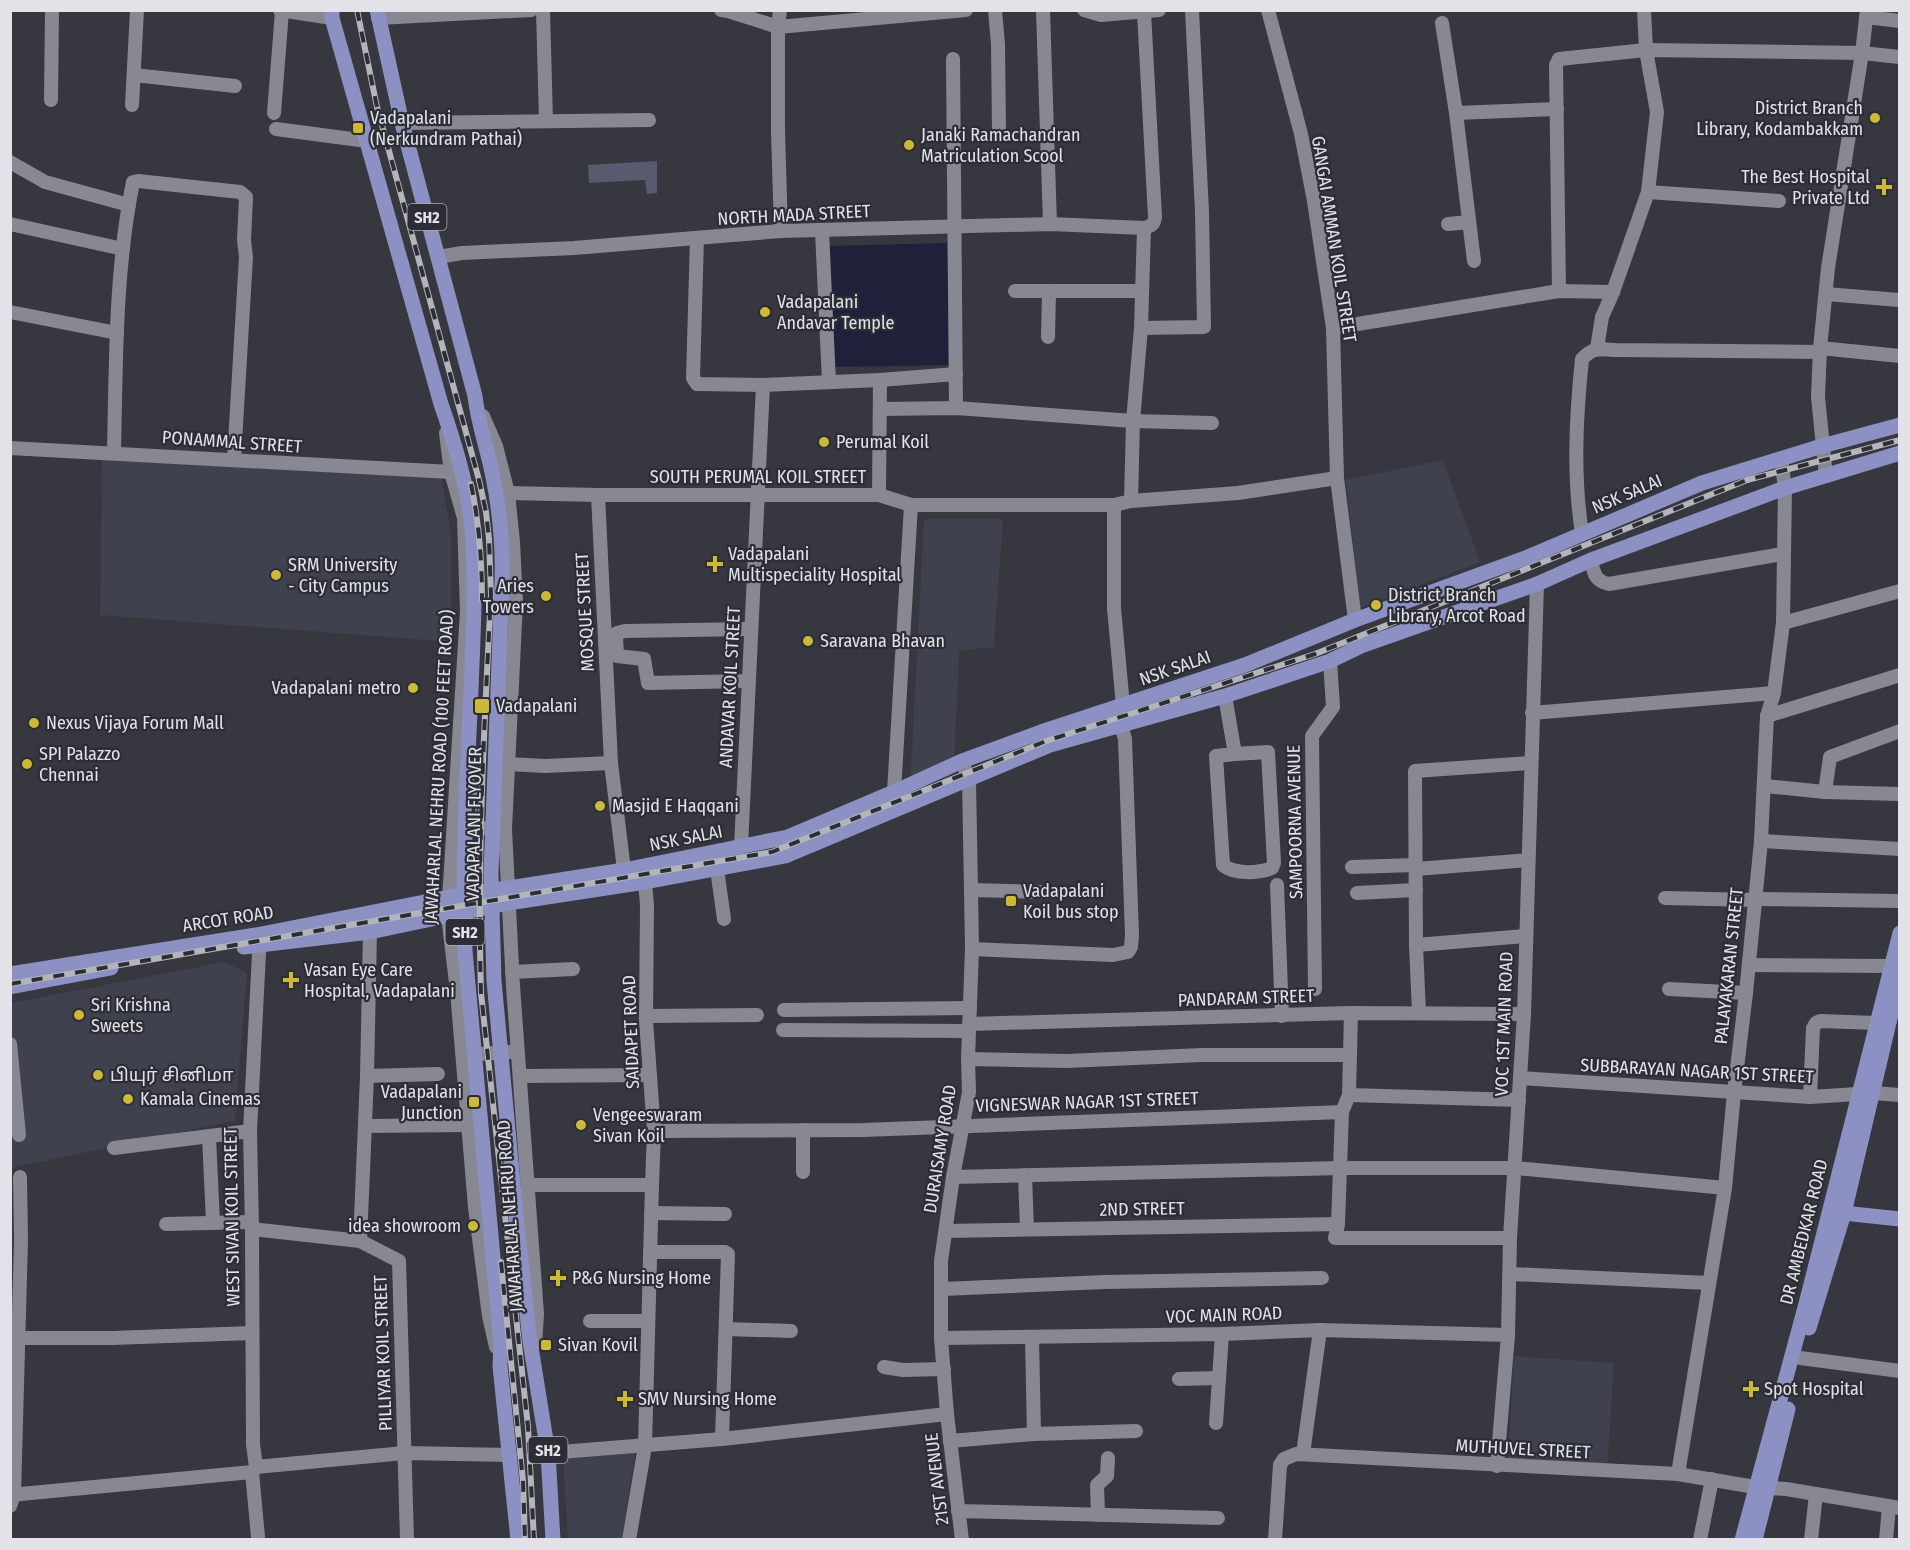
<svg xmlns="http://www.w3.org/2000/svg" width="1910" height="1550" viewBox="0 0 1910 1550" font-family="'Fira Sans Condensed','Noto Sans Tamil',sans-serif">
<style>
.built{fill:#3f414f}
.green{fill:#585a6e}
.water{fill:#1f213b}
.lines{fill:none;stroke-linecap:round;stroke-linejoin:round}
.minor{stroke:#878891;stroke-width:14}
.major{stroke:#8c90c3;stroke-width:15}
.rail-casing{stroke:#b4b5bb;stroke-width:6}
.rail{stroke:#2c2d35;stroke-width:4;stroke-dasharray:11;stroke-linecap:butt}
.poi-dot{fill:#cdb938;stroke:#2c2d35;stroke-width:2}
.labels{text-anchor:middle;stroke-width:4.5;stroke-linejoin:round;paint-order:stroke}
.shield{fill:#2c2d35;stroke:#abacb2;stroke-width:1.5}
.shield-label{font-size:16px;font-weight:bold;fill:#e2e2e8}
.poi-label{font-size:18px;fill:#e2e2e8;stroke:#2c2d35;text-anchor:start}
.street-label{font-size:18px;fill:#e2e2e8;stroke:#2c2d35}
</style>
<rect width="100%" height="100%" fill="#36373f"/>
<g class="built">
<path d="M 102,460 L 441,476 L 451,535 L 452,642 L 100,615 Z"/>
<path d="M 1443,460 L 1480,562 L 1360,608 L 1346,480 Z"/>
<path d="M 924,519 L 1003,519 L 994,647 L 959,651 L 954,769 L 910,789 Z"/>
<path d="M 224,962 L 247,973 L 235,1121 L 11,1168 L 11,1003 Z"/>
<path d="M 1514,1356 L 1614,1363 L 1607,1470 L 1508,1463 Z"/>
<path d="M 635,1453 L 622,1539 L 568,1539 L 563,1459 Z"/>
</g>
<path class="green" d="M 657,161 L 657,193 L 647,194 L 645,180 L 589,183 L 588,165 Z"/>
<path class="water" d="M 947,243 L 950,365 L 832,367 L 829,246 Z"/>
<g class="lines">
<g class="minor">
<path d="M 280,10 L 332,18"/>
<path d="M 543,10 L 546,121"/>
<path d="M 721,10 L 728,11 L 778,27 L 966,10"/>
<path d="M 780,10 L 778,27 L 778,132 L 781,231"/>
<path d="M 995,10 L 998,44 L 999,132"/>
<path d="M 1043,10 L 1050,224"/>
<path d="M 1084,10 L 1101,15 L 1159,10"/>
<path d="M 1268,10 L 1301,134 L 1314,201 L 1333,328 L 1337,478 L 1355,620"/>
<path d="M 1866,17 L 1900,21"/>
<path d="M 378,18 L 531,10"/>
<path d="M 1442,23 L 1456,113 L 1474,261"/>
<path d="M 953,59 L 956,408"/>
<path d="M 134,75 L 235,86"/>
<path d="M 51,100 L 52,10"/>
<path d="M 132,105 L 137,10"/>
<path d="M 274,113 L 282,11"/>
<path d="M 1456,113 L 1557,109"/>
<path d="M 402,123 L 649,120"/>
<path d="M 276,129 L 367,141"/>
<path d="M 10,162 L 45,182 L 129,205"/>
<path d="M 1648,192 L 1779,201"/>
<path d="M 10,224 L 123,249"/>
<path d="M 1448,224 L 1469,222"/>
<path d="M 822,231 L 829,382"/>
<path d="M 697,238 L 693,378 L 697,384 L 763,385 L 880,380 L 956,374"/>
<path d="M 438,257 L 462,253 L 574,248 L 781,231 L 1050,224 L 1144,228 C 1151,226 1154,225 1155,217 L 1144,12"/>
<path d="M 1015,291 L 1141,291"/>
<path d="M 1559,291 L 1556,65 L 1559,59 L 1646,50 L 1862,53 L 1900,57"/>
<path d="M 1826,294 L 1899,300"/>
<path d="M 10,312 L 117,333"/>
<path d="M 1141,328 L 1204,327 L 1202,212 L 1192,10"/>
<path d="M 1333,328 L 1559,291 L 1613,292"/>
<path d="M 1048,337 L 1049,292"/>
<path d="M 1597,348 L 1602,317 L 1613,292 L 1648,192 L 1657,112 L 1646,50 L 1644,10"/>
<path d="M 1820,348 L 1900,356"/>
<path d="M 881,409 L 956,408 L 1133,421 L 1212,423"/>
<path d="M 483,416 L 496,446 L 508,493 L 513,542 L 516,602 L 505,829 L 513,986 L 537,1314 L 535,1345"/>
<path d="M 446,433 L 451,472 L 464,518 L 467,612 L 448,916 L 457,991 L 475,1207 L 489,1316 L 496,1347"/>
<path d="M 10,448 L 451,472"/>
<path d="M 114,453 C 116,363 115,271 133,182 L 138,181 L 240,192 L 246,197 L 244,240 L 246,257 L 234,459"/>
<path d="M 1826,476 L 1818,397 L 1820,348 L 1828,268 L 1862,53 L 1867,10"/>
<path d="M 508,493 L 598,495 L 879,495 L 911,505 L 1114,505 L 1131,501 L 1238,493 L 1337,478"/>
<path d="M 598,495 L 611,763 L 624,870"/>
<path d="M 879,495 L 880,380"/>
<path d="M 1131,501 L 1133,421 L 1141,328 L 1144,228"/>
<path d="M 1114,505 L 1114,608 L 1123,706"/>
<path d="M 1582,533 C 1573,476 1576,417 1582,359 C 1593,347 1600,349 1616,350 L 1820,352"/>
<path d="M 1591,560 C 1594,574 1595,581 1609,584 L 1782,554"/>
<path d="M 1783,623 L 1900,591"/>
<path d="M 748,681 L 648,683 L 644,659 L 617,656 L 616,636 L 617,633 L 625,631 L 751,629"/>
<path d="M 1225,696 L 1235,754 L 1216,756 L 1223,865 C 1235,875 1258,873 1272,868 L 1274,863 L 1268,752 L 1235,754"/>
<path d="M 1532,713 L 1774,693"/>
<path d="M 1767,716 L 1900,675"/>
<path d="M 508,764 L 545,766 L 611,763"/>
<path d="M 1765,786 L 1825,792 L 1900,794"/>
<path d="M 894,792 L 911,505"/>
<path d="M 1825,792 L 1830,757 L 1900,731"/>
<path d="M 456,827 L 503,829"/>
<path d="M 1761,841 L 1900,849"/>
<path d="M 741,847 L 763,385"/>
<path d="M 1352,867 L 1416,865"/>
<path d="M 717,869 L 724,919"/>
<path d="M 1416,869 L 1528,860"/>
<path d="M 1277,885 L 1282,1016"/>
<path d="M 971,890 L 1040,892"/>
<path d="M 1357,893 L 1416,890"/>
<path d="M 1665,898 L 1755,900"/>
<path d="M 1754,899 L 1900,901"/>
<path d="M 1416,945 L 1525,936"/>
<path d="M 972,949 L 1113,955 L 1128,952 L 1131,947 L 1132,935 L 1125,739 L 1121,725"/>
<path d="M 1749,965 L 1891,966"/>
<path d="M 512,972 L 573,969"/>
<path d="M 1315,989 L 1312,736 L 1333,707 L 1330,661"/>
<path d="M 1669,989 L 1746,993"/>
<path d="M 784,1010 L 970,1008"/>
<path d="M 1351,1013 L 1349,1095 L 1342,1112 L 1338,1224 L 1335,1238 L 1510,1238"/>
<path d="M 1419,1013 L 1416,945 L 1415,771 L 1531,763"/>
<path d="M 646,1016 L 757,1015"/>
<path d="M 969,1024 L 1351,1013 L 1524,1014"/>
<path d="M 783,1030 L 968,1031"/>
<path d="M 10,1044 L 19,1135"/>
<path d="M 463,1055 L 510,1052"/>
<path d="M 968,1059 L 1067,1061 L 1202,1055 L 1350,1055"/>
<path d="M 367,1076 L 438,1074"/>
<path d="M 520,1076 L 650,1075"/>
<path d="M 1520,1078 L 1810,1097 L 1873,1093 L 1900,1095"/>
<path d="M 1349,1095 L 1519,1100"/>
<path d="M 1810,1097 L 1813,1028 L 1816,1023 L 1820,1021 L 1877,1023"/>
<path d="M 365,1126 L 468,1125"/>
<path d="M 654,1131 L 863,1130 L 1342,1112"/>
<path d="M 209,1137 L 213,1222"/>
<path d="M 114,1148 L 250,1131"/>
<path d="M 803,1172 L 803,1130"/>
<path d="M 1025,1175 L 1027,1229"/>
<path d="M 953,1177 L 1341,1168 L 1516,1168 L 1725,1188"/>
<path d="M 528,1185 L 652,1185"/>
<path d="M 651,1213 L 725,1214"/>
<path d="M 166,1224 L 252,1222"/>
<path d="M 252,1229 L 360,1241 L 399,1261 L 407,1540"/>
<path d="M 946,1231 L 1338,1224"/>
<path d="M 360,1241 L 367,1076 L 370,932"/>
<path d="M 650,1252 L 725,1252 L 728,1254 L 722,1439"/>
<path d="M 1511,1274 L 1709,1283"/>
<path d="M 941,1296 L 942,1289 L 1105,1282 L 1322,1278"/>
<path d="M 590,1321 L 648,1321"/>
<path d="M 726,1329 L 791,1331"/>
<path d="M 10,1338 L 112,1338 L 252,1333"/>
<path d="M 941,1338 L 1222,1334 L 1320,1330 L 1508,1335"/>
<path d="M 1032,1338 L 1034,1434 L 1136,1431"/>
<path d="M 1800,1358 L 1900,1371"/>
<path d="M 884,1367 L 903,1370 L 944,1369"/>
<path d="M 1179,1379 L 1219,1378"/>
<path d="M 1216,1423 L 1222,1334"/>
<path d="M 950,1441 L 1034,1434"/>
<path d="M 548,1453 L 722,1439 L 947,1414"/>
<path d="M 1303,1454 L 1320,1330"/>
<path d="M 1497,1466 L 1508,1335 L 1510,1238 L 1524,1014 L 1537,584"/>
<path d="M 256,1467 L 253,1444 L 252,1229 L 250,1131 L 259,953 L 257,945"/>
<path d="M 256,1467 L 404,1453 L 510,1455"/>
<path d="M 252,1472 L 258,1537"/>
<path d="M 1678,1474 L 1725,1188 L 1734,1093 L 1746,993 L 1761,841 L 1767,716 L 1774,693 L 1783,623 L 1785,488 L 1781,459"/>
<path d="M 10,1495 L 252,1472 L 256,1467"/>
<path d="M 10,1506 L 14,1495 L 21,1240 L 20,1177"/>
<path d="M 958,1511 L 1218,1518"/>
<path d="M 1098,1515 L 1097,1485 L 1107,1476 L 1108,1458"/>
<path d="M 629,1540 L 645,1446 L 652,1185 L 654,1131 L 646,1020 L 647,905 L 645,882"/>
<path d="M 962,1540 L 947,1414 L 941,1338 L 941,1261 L 953,1177 L 969,1092 L 968,1059 L 972,949 L 971,890 L 969,780 L 962,761"/>
<path d="M 1275,1540 L 1280,1465 L 1284,1459 L 1296,1454 L 1678,1474 L 1755,1487 L 1786,1489 L 1900,1508"/>
<path d="M 1700,1540 L 1712,1479"/>
<path d="M 1811,1540 L 1816,1494"/>
<path d="M 1886,1540 L 1889,1507"/>
</g>
<g class="major">
<path d="M 332,10 L 332,18 L 441,404 C 454,441 466,480 471,519 C 477,576 473,634 471,691 C 467,778 462,864 465,951 L 501,1345 L 500,1366 L 518,1540"/>
<path d="M 377,10 L 402,123 L 475,396 C 478,424 488,450 493,477 C 500,512 503,548 502,583 L 491,874 L 494,981 L 516,1215 L 530,1341 L 548,1453 L 553,1540"/>
<path d="M 244,947 L 370,932 L 508,903 L 645,882 L 785,856 L 1050,745 L 1225,696 L 1330,661 L 1361,646 L 1537,584 L 1591,560 L 1785,488 L 1900,453"/>
<path d="M 10,974 L 256,935 L 450,897 L 624,870 L 788,837 L 894,792 L 962,761 L 1041,732 L 1245,665 L 1355,620 L 1528,557 L 1702,483 L 1822,446 L 1900,425"/>
<path d="M 10,987 L 111,968"/>
<path d="M 1834,1212 L 1900,1219"/>
<path d="M 1809,1328 L 1844,1213 L 1900,976"/>
<path d="M 1742,1540 L 1807,1300 L 1900,933"/>
<path d="M 1755,1540 L 1788,1409"/>
</g>
<defs>
<g id="rail">
<path d="M 357,10 L 377,107 L 479,480 L 486,512 L 489,539 L 491,595 C 484,727 477,860 481,993 L 528,1427 L 534,1540"/>
<path d="M 471,484 C 479,522 482,561 482,600"/>
<path d="M 473,834 L 474,786"/>
<path d="M 10,984 L 772,852 L 1046,741 L 1315,654 L 1747,480 L 1900,440"/>
<path d="M 501,1262 L 523,1481 L 525,1540"/>
</g>
</defs>
<use href="#rail" class="rail-casing"/>
<use href="#rail" class="rail"/>
</g>
<g class="poi-dot">
<circle cx="1875" cy="118" r="6"/>
<rect x="352" y="122" width="12" height="12" rx="3"/>
<circle cx="909" cy="145" r="6"/>
<path d="M1881 178h6v6h6v6h-6v6h-6v-6h-6v-6h6z"/>
<circle cx="765" cy="312" r="6"/>
<circle cx="824" cy="442" r="6"/>
<path d="M712 555h6v6h6v6h-6v6h-6v-6h-6v-6h6z"/>
<circle cx="276" cy="575" r="6"/>
<circle cx="546" cy="596" r="6"/>
<circle cx="1376" cy="605" r="6"/>
<circle cx="808" cy="641" r="6"/>
<circle cx="413" cy="688" r="6"/>
<rect x="474" y="698" width="16" height="16" rx="3"/>
<circle cx="34" cy="723" r="6"/>
<circle cx="27" cy="764" r="6"/>
<circle cx="600" cy="806" r="6"/>
<rect x="1005" y="895" width="12" height="12" rx="3"/>
<path d="M288 971h6v6h6v6h-6v6h-6v-6h-6v-6h6z"/>
<circle cx="79" cy="1015" r="6"/>
<circle cx="98" cy="1075" r="6"/>
<circle cx="128" cy="1099" r="6"/>
<rect x="468" y="1096" width="12" height="12" rx="3"/>
<circle cx="581" cy="1125" r="6"/>
<circle cx="473" cy="1226" r="6"/>
<path d="M555 1269h6v6h6v6h-6v6h-6v-6h-6v-6h6z"/>
<rect x="540" y="1339" width="12" height="12" rx="3"/>
<path d="M1748 1380h6v6h6v6h-6v6h-6v-6h-6v-6h6z"/>
<path d="M622 1390h6v6h6v6h-6v6h-6v-6h-6v-6h6z"/>
</g>
<g class="labels">
<g class="shield">
<rect x="407.5" y="204" width="39" height="26" rx="4.5"/>
<rect x="445.5" y="919" width="39" height="26" rx="4.5"/>
<rect x="528.5" y="1437" width="39" height="26" rx="4.5"/>
</g>
<g class="shield-label">
<text x="427" y="223">SH2</text>
<text x="465" y="938">SH2</text>
<text x="548" y="1456">SH2</text>
</g>
<g class="poi-label">
<text x="1863" y="114" text-anchor="end">District Branch<tspan x="1863" dy="21">Library, Kodambakkam</tspan></text>
<text x="370" y="124">Vadapalani<tspan x="370" dy="21">(Nerkundram Pathai)</tspan></text>
<text x="921" y="141">Janaki Ramachandran<tspan x="921" dy="21">Matriculation Scool</tspan></text>
<text x="1870" y="183" text-anchor="end">The Best Hospital<tspan x="1870" dy="21">Private Ltd</tspan></text>
<text x="777" y="308">Vadapalani<tspan x="777" dy="21">Andavar Temple</tspan></text>
<text x="836" y="448">Perumal Koil</text>
<text x="728" y="560">Vadapalani<tspan x="728" dy="21">Multispeciality Hospital</tspan></text>
<text x="288" y="571">SRM University<tspan x="288" dy="21">- City Campus</tspan></text>
<text x="534" y="592" text-anchor="end">Aries<tspan x="534" dy="21">Towers</tspan></text>
<text x="1388" y="601">District Branch<tspan x="1388" dy="21">Library, Arcot Road</tspan></text>
<text x="820" y="647">Saravana Bhavan</text>
<text x="401" y="694" text-anchor="end">Vadapalani metro</text>
<text x="496" y="712">Vadapalani</text>
<text x="46" y="729">Nexus Vijaya Forum Mall</text>
<text x="39" y="760">SPI Palazzo<tspan x="39" dy="21">Chennai</tspan></text>
<text x="612" y="812">Masjid E Haqqani</text>
<text x="1023" y="897">Vadapalani<tspan x="1023" dy="21">Koil bus stop</tspan></text>
<text x="304" y="976">Vasan Eye Care<tspan x="304" dy="21">Hospital, Vadapalani</tspan></text>
<text x="91" y="1011">Sri Krishna<tspan x="91" dy="21">Sweets</tspan></text>
<text x="110" y="1081">பியுர் சினிமா</text>
<text x="462" y="1098" text-anchor="end">Vadapalani<tspan x="462" dy="21">Junction</tspan></text>
<text x="140" y="1105">Kamala Cinemas</text>
<text x="593" y="1121">Vengeeswaram<tspan x="593" dy="21">Sivan Koil</tspan></text>
<text x="461" y="1232" text-anchor="end">idea showroom</text>
<text x="572" y="1284">P&amp;G Nursing Home</text>
<text x="558" y="1351">Sivan Kovil</text>
<text x="1764" y="1395">Spot Hospital</text>
<text x="638" y="1405">SMV Nursing Home</text>
</g>
<g class="street-label">
<text transform="translate(794 215) rotate(-3)" y="6">NORTH MADA STREET</text>
<text transform="translate(1334 239) rotate(81)" y="6">GANGAI AMMAN KOIL STREET</text>
<text transform="translate(232 442) rotate(4)" y="6">PONAMMAL STREET</text>
<text x="758" y="483">SOUTH PERUMAL KOIL STREET</text>
<text transform="translate(1627 494) rotate(-23)" y="6">NSK SALAI</text>
<text transform="translate(585 612) rotate(-93)" y="6">MOSQUE STREET</text>
<text transform="translate(1175 668) rotate(-19)" y="6">NSK SALAI</text>
<text transform="translate(730 687) rotate(-87)" y="6">ANDAVAR KOIL STREET</text>
<text transform="translate(439 767) rotate(-87)" y="6">JAWAHARLAL NEHRU ROAD (100 FEET ROAD)</text>
<text transform="translate(1295 822) rotate(-91)" y="6">SAMPOORNA AVENUE</text>
<text transform="translate(474 824) rotate(-89)" y="6">VADAPALANI FLYOVER</text>
<text transform="translate(686 838) rotate(-11)" y="6">NSK SALAI</text>
<text transform="translate(228 919) rotate(-9)" y="6">ARCOT ROAD</text>
<text transform="translate(1729 966) rotate(-84)" y="6">PALAYAKARAN STREET</text>
<text transform="translate(1246 998) rotate(-2)" y="6">PANDARAM STREET</text>
<text transform="translate(1504 1024) rotate(-88)" y="6">VOC 1ST MAIN ROAD</text>
<text transform="translate(631 1032) rotate(-92)" y="6">SAIDAPET ROAD</text>
<text transform="translate(1697 1071) rotate(3)" y="6">SUBBARAYAN NAGAR 1ST STREET</text>
<text transform="translate(1087 1102) rotate(-2)" y="6">VIGNESWAR NAGAR 1ST STREET</text>
<text transform="translate(940 1149) rotate(-81)" y="6">DURAISAMY ROAD</text>
<text transform="translate(1142 1209) rotate(-1)" y="6">2ND STREET</text>
<text transform="translate(510 1216) rotate(-94)" y="6">JAWAHARLAL NEHRU ROAD</text>
<text transform="translate(232 1217) rotate(-91)" y="6">WEST SIVAN KOIL STREET</text>
<text transform="translate(1804 1232) rotate(-76)" y="6">DR AMBEDKAR ROAD</text>
<text transform="translate(1224 1315) rotate(-2)" y="6">VOC MAIN ROAD</text>
<text transform="translate(383 1353) rotate(-92)" y="6">PILLIYAR KOIL STREET</text>
<text transform="translate(1523 1449) rotate(3)" y="6">MUTHUVEL STREET</text>
<text transform="translate(937 1479) rotate(-97)" y="6">21ST AVENUE</text>
</g>
</g>
<rect width="1910" height="1550" fill="none" stroke="#e2e2e8" stroke-width="24"/>
</svg>
